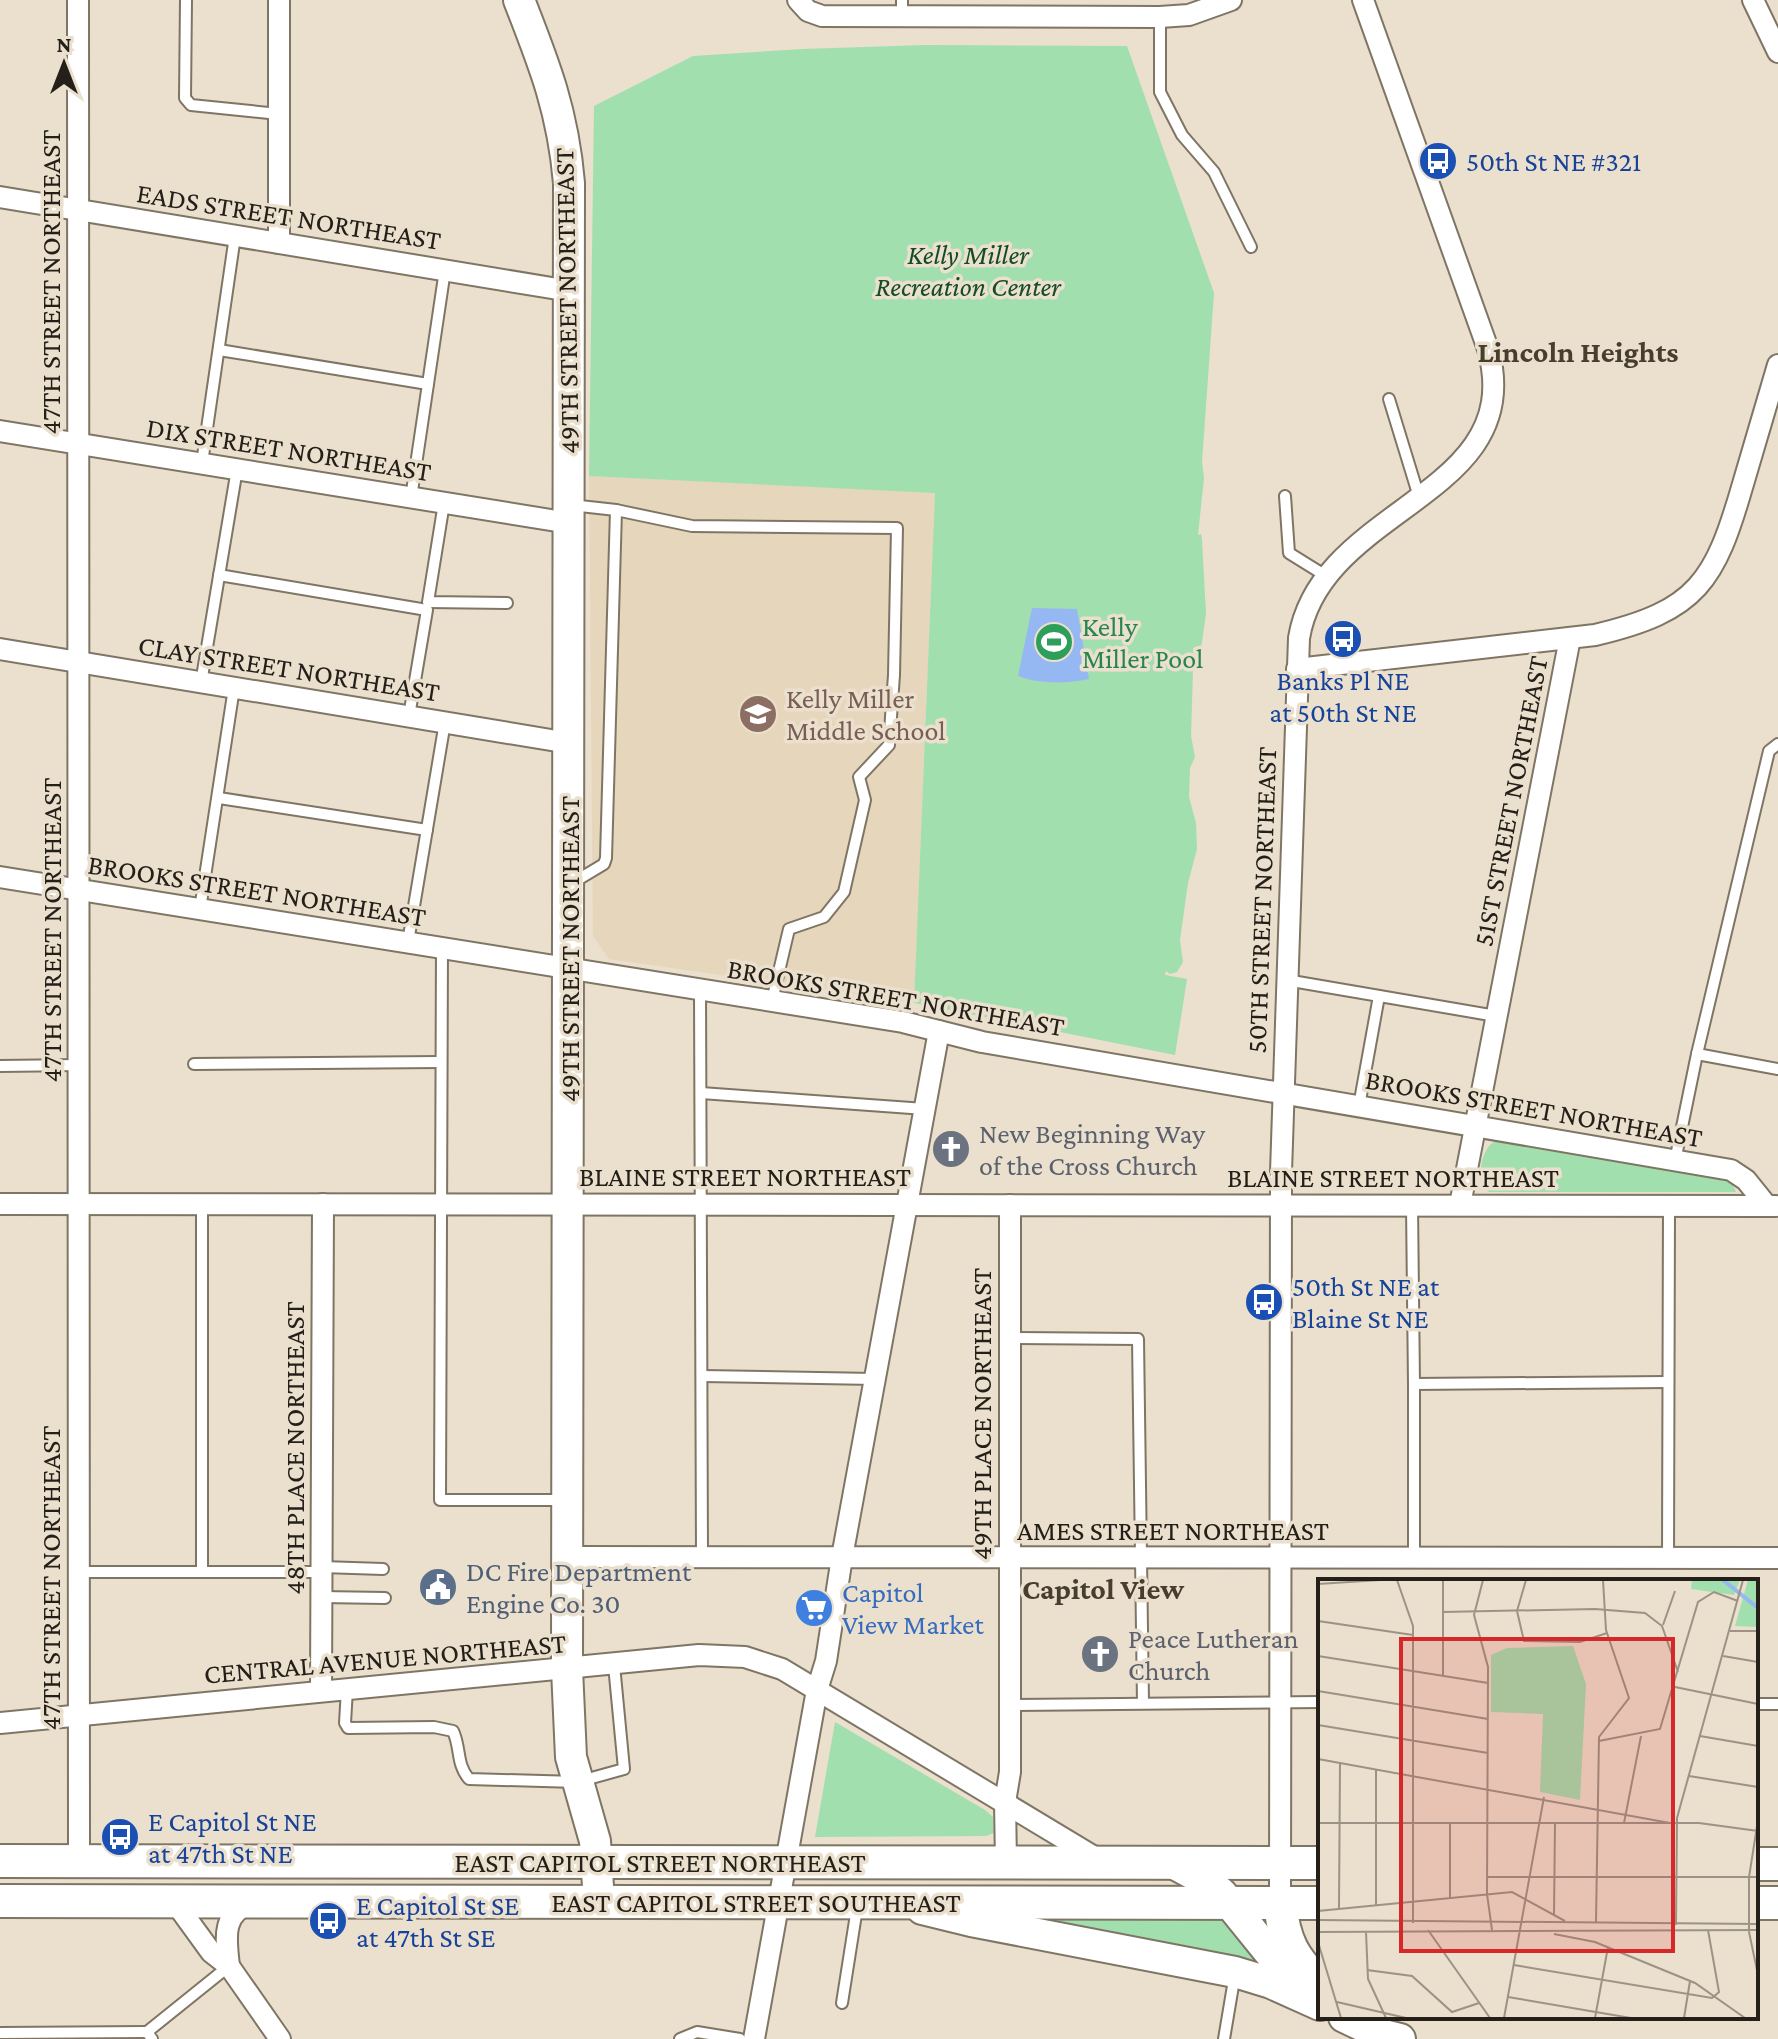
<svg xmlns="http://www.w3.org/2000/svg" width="1778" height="2039" viewBox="0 0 1778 2039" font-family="'Crimson Pro',serif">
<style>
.built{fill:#e5d6bc}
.green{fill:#a1dfae}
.water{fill:#95b8f2}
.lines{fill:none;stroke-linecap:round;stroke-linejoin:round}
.lane-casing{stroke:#7f7564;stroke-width:14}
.street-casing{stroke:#7f7564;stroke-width:24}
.secondary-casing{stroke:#7f7564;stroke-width:34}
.primary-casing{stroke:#7f7564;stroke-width:36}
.lane{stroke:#fff;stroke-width:10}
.street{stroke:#fff;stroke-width:20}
.secondary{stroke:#fff;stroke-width:30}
.primary{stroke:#fff;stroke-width:32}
.labels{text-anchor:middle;stroke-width:7;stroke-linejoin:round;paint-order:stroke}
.transit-label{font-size:28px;fill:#164399;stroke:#ebdfcd;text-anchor:start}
.street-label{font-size:28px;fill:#242019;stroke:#ebdfcd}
.park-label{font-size:28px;font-style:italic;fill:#134d27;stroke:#ebdfcd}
.leisure-label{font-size:28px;fill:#27864d;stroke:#ebdfcd;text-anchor:start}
.education-label{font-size:28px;fill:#785e54;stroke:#ebdfcd;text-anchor:start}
.worship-label{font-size:28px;fill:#5b616d;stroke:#ebdfcd;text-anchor:start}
.service-label{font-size:28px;fill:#4e5e75;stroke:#ebdfcd;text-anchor:start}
.shop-label{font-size:28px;fill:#366cbe;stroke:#ebdfcd;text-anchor:start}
.neighbourhood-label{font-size:30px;font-weight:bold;fill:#473e2e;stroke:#ebdfcd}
.inset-river{fill:none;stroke:#95b8f2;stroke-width:4}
.inset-road{fill:none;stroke:#9b9385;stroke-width:2}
.view{fill:#d62828;fill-opacity:0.15;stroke:#d62828;stroke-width:4}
.inset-edge{fill:none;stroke:#242019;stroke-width:4}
</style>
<rect width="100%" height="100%" fill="#ebdfcd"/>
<path class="built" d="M 589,476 L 935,492 L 914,1003 L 609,959 L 593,936 Z"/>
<g class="green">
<path d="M 925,45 L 1127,46 L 1214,293 L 1202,462 L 1204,478 L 1198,535 L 1201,534 L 1202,540 L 1206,614 L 1198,669 L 1193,670 L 1191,736 L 1195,757 L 1190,768 L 1189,797 L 1196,823 L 1197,849 L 1188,883 L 1180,940 L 1183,962 L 1177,972 L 1170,974 L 1166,971 L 1165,975 L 1187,979 L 1175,1055 L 914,1003 L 935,493 L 589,476 L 594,106 L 693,56 L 803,49 Z"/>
<path d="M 1499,1140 L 1718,1178 L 1732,1183 L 1736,1192 L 1489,1192 L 1482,1187 C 1478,1171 1482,1144 1499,1140 Z"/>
<path d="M 835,1722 L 985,1810 L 993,1817 L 994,1833 L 986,1836 L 815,1837 Z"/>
<path d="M 1230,1918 L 1261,1961 L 1222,1960 L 1026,1919 Z"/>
</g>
<path class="water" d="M 1032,608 L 1077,609 L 1089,679 C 1067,684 1039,684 1018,676 Z"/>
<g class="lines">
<defs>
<g id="lane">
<path d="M 186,0 L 185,98 L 191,105 L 279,114"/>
<path d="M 902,0 L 902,17"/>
<path d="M 1160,17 L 1160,92 L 1182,135 L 1214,172 L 1251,247"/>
<path d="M 219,350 L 428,384"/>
<path d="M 1389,399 L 1419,497"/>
<path d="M 202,463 L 235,236"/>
<path d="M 1285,496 L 1289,553 L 1326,576"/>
<path d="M 411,498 L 445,270"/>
<path d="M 444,503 L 428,602 L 507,603"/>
<path d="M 571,505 L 616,510 L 692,526 L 897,528 L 894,675 L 889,745 L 859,777 L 865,800 L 844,892 L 824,917 L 789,929 L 772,1001"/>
<path d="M 219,575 L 427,610 L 409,716"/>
<path d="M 201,683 L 237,469"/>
<path d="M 219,798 L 427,830"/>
<path d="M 574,882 L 604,864 L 606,858 L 616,510"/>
<path d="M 200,909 L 234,688"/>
<path d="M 408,942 L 445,722"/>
<path d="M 442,947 L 440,1500 L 566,1500"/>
<path d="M 1286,980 L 1496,1016"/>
<path d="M 700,989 L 702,1557"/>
<path d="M 1697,1054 L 1769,751 L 1778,744"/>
<path d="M 194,1064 L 440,1062"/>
<path d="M 0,1066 L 79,1065"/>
<path d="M 701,1093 L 925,1109"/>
<path d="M 1359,1106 L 1379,996"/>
<path d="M 1675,1161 L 1697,1054 L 1778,1069"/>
<path d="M 202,1204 L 202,1572"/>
<path d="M 1412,1205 L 1414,1384"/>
<path d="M 1010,1338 L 1138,1339 L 1143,1703"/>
<path d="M 702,1376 L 875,1379"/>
<path d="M 1414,1558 L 1414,1384 L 1667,1382"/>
<path d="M 1668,1558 L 1669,1206"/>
<path d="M 322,1567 L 383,1569"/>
<path d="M 79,1572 L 322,1572"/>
<path d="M 321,1597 L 385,1598"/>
<path d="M 347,1689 L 345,1723 L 348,1728 L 434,1727 L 453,1731 C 461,1748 456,1764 469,1779 L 577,1782 L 624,1769 L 614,1665"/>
<path d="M 1756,1704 L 1778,1704"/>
<path d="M 1010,1705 L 1320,1702"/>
<path d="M 842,2003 L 857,1908"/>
<path d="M 0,2033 L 147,2032"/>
<path d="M 152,2039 L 147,2032 L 229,1966"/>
<path d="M 680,2039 L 697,2032 L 740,2039"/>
<path d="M 1224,2039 L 1235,1974"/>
</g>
<g id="street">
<path d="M 78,0 L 79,1861"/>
<path d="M 279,0 L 279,243"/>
<path d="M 798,0 L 808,11 L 822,16 L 1160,17 L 1189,15 L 1231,0"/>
<path d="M 1753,0 L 1778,52"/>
<path d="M 0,197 L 570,291"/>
<path d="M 0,431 L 569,523"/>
<path d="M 0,649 L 569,743"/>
<path d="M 1297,669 L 1595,635 C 1698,611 1715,581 1743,484 C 1755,444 1766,405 1778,365"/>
<path d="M 0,877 L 903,1022 L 982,1042 L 1731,1170 L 1746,1180 L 1767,1206"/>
<path d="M 0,1204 L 1776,1206"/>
<path d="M 1460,1205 L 1570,638"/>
<path d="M 568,1557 L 1778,1558"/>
<path d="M 321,1691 L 323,1204"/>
<path d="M 0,1723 L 699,1655 L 745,1657 L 782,1669 L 1101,1861"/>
<path d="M 1006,1863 L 1005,1802 L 1010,1772 L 1010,1205"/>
<path d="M 174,1901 L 211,1952 L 229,1966 L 280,2039"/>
<path d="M 1280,1903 L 1281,1172 L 1299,638 C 1321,505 1529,497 1488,349 L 1363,0"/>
<path d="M 229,1966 C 226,1938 221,1914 252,1902"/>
<path d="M 754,2039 L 817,1690 L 826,1661 L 842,1557 L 939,1031"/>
</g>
<g id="secondary">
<path d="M 519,0 C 545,66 563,112 569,183 L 567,1669 L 571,1757 L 595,1841 L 599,1902"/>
<path d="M 1171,1862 L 1208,1882 L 1222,1894 L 1285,1972 L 1311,1984"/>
<path d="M 922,1909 L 971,1921 L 1235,1972 L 1271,1983 L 1320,2005"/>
<path d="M 1344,2017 L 1380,2034 L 1400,2039"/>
</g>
<g id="primary">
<path d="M 0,1861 L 1320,1863"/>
<path d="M 1756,1864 L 1778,1864"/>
<path d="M 0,1901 L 1320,1903"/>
<path d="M 1280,1903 C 1284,1942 1293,1957 1320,1985"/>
<path d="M 1756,1903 L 1778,1903"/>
</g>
</defs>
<use href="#lane" class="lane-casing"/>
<use href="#street" class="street-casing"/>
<use href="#secondary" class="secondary-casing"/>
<use href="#primary" class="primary-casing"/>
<use href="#lane" class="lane"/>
<use href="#street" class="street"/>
<use href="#secondary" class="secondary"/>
<use href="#primary" class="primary"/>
</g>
<defs>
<symbol id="bus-disc" viewBox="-11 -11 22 22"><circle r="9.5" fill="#1a4fb4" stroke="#ebdfcd"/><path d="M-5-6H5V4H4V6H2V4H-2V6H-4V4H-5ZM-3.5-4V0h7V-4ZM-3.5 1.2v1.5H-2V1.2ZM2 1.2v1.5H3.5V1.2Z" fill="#fff"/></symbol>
<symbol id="stadium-disc" viewBox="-11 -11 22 22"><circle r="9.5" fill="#2e9e5b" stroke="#ebdfcd"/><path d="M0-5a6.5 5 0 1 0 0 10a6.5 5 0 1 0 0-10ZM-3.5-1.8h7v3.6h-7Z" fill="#fff"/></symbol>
<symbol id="school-disc" viewBox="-11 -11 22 22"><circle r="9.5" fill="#8d6e63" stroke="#ebdfcd"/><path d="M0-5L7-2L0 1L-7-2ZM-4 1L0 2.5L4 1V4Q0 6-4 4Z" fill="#fff"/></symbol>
<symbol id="church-disc" viewBox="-11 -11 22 22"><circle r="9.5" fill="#6b7280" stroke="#ebdfcd"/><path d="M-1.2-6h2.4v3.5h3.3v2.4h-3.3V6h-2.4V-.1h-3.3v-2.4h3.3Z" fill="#fff"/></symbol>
<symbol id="civic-disc" viewBox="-11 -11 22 22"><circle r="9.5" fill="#5c6f8a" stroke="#ebdfcd"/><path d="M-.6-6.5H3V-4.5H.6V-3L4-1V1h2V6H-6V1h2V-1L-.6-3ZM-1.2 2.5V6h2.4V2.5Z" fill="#fff"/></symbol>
<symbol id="supermarket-disc" viewBox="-11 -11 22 22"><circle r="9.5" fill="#3f7fe0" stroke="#ebdfcd"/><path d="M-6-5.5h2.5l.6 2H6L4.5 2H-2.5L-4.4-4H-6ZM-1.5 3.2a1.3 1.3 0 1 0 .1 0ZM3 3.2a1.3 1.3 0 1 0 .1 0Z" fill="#fff"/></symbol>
</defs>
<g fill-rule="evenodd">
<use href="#bus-disc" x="1416" y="139" width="44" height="44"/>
<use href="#bus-disc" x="1321" y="617" width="44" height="44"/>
<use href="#stadium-disc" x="1032" y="620" width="44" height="44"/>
<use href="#school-disc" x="736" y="692" width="44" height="44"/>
<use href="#church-disc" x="929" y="1127" width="44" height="44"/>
<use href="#bus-disc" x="1242" y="1280" width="44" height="44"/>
<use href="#civic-disc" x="416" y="1565" width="44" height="44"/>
<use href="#supermarket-disc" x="792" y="1586" width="44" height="44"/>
<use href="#church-disc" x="1078" y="1632" width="44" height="44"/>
<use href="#bus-disc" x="98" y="1815" width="44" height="44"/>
<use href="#bus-disc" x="306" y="1899" width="44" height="44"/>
</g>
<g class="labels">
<g class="transit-label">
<text x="1466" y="171">50th St NE #321</text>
<text x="1343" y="690" text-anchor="middle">Banks Pl NE<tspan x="1343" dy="32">at 50th St NE</tspan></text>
<text x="1292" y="1296">50th St NE at<tspan x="1292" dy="32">Blaine St NE</tspan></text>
<text x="148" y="1831">E Capitol St NE<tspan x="148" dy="32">at 47th St NE</tspan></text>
<text x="356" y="1915">E Capitol St SE<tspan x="356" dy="32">at 47th St SE</tspan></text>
</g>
<g class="street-label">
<text transform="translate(289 216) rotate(9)" y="10">EADS STREET NORTHEAST</text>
<text transform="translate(50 282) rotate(-90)" y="10">47TH STREET NORTHEAST</text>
<text transform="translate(566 301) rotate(-91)" y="10">49TH STREET NORTHEAST</text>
<text transform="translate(289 449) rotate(9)" y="10">DIX STREET NORTHEAST</text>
<text transform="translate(289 668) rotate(9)" y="10">CLAY STREET NORTHEAST</text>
<text transform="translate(1510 801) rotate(-79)" y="10">51ST STREET NORTHEAST</text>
<text transform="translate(257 890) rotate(9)" y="10">BROOKS STREET NORTHEAST</text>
<text transform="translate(1261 900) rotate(-88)" y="10">50TH STREET NORTHEAST</text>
<text transform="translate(51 930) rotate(-90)" y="10">47TH STREET NORTHEAST</text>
<text transform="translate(569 949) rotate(-90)" y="10">49TH STREET NORTHEAST</text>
<text transform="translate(896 997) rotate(10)" y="10">BROOKS STREET NORTHEAST</text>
<text transform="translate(1534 1108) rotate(10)" y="10">BROOKS STREET NORTHEAST</text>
<text x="745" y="1186">BLAINE STREET NORTHEAST</text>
<text x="1393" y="1187">BLAINE STREET NORTHEAST</text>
<text transform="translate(981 1414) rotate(-90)" y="10">49TH PLACE NORTHEAST</text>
<text transform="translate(294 1448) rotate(-90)" y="10">48TH PLACE NORTHEAST</text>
<text x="1173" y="1540">AMES STREET NORTHEAST</text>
<text transform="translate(50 1578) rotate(-90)" y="10">47TH STREET NORTHEAST</text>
<text transform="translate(385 1658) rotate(-5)" y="10">CENTRAL AVENUE NORTHEAST</text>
<text x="660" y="1872">EAST CAPITOL STREET NORTHEAST</text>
<text x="756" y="1912">EAST CAPITOL STREET SOUTHEAST</text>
</g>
<g class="park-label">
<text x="968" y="264">Kelly Miller<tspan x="968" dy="32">Recreation Center</tspan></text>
</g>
<g class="leisure-label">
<text x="1082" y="636">Kelly<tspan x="1082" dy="32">Miller Pool</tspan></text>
</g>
<g class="education-label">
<text x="786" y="708">Kelly Miller<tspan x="786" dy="32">Middle School</tspan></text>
</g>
<g class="worship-label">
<text x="979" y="1143">New Beginning Way<tspan x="979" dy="32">of the Cross Church</tspan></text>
<text x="1128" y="1648">Peace Lutheran<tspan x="1128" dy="32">Church</tspan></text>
</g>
<g class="service-label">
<text x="466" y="1581">DC Fire Department<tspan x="466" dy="32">Engine Co. 30</tspan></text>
</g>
<g class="shop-label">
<text x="842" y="1602">Capitol<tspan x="842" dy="32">View Market</tspan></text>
</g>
<g class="neighbourhood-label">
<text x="1578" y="362">Lincoln Heights</text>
<text x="1103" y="1599">Capitol View</text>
</g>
</g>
<g transform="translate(1318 1579)">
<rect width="440" height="440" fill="#ebdfcd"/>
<path d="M 374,1 L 422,1 L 416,16 L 373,10 ZM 430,1 L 440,1 L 440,48 L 417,47 ZM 255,67 L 268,105 L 262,221 L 222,213 L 225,135 L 173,133 L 173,76 L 189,69 Z" fill="#a1dfae"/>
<path class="inset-river" d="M 405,1 L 440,29"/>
<path class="inset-road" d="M 79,1 L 95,47 L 95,344M 125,1 L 125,97M 165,1 L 156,36 L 170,88 L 169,315 L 174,351M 208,1 L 199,32 L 206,62 L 262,63 L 289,54M 0,5 L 62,1M 125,33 L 277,30 L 327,34 L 344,47 L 360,93M 0,42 L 95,56M 345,46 L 357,12M 412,52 L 440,52M 0,77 L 170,104M 405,77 L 440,83M 357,108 L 440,125M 0,112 L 170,140M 0,146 L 170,174M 382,157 L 440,167M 281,162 L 342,150 L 380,23 L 396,13 L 420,22M 0,180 L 352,244M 371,197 L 440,208M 440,241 L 431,298 L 431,353 L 440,396M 0,244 L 381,244 L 440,252M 306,244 L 323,157M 169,298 L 440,298M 132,319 L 132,244M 58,326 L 58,190M 21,329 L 22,184M 0,332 L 194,313 L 247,342M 236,336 L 237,244M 0,341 L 440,345M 278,343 L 281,158 L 311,119 L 288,51 L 285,1M 358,346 L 359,239 L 425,1M 110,351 L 172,439M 0,353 L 440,351M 48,353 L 50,400 L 68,439M 236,355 L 277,363 L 377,404 L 427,439M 0,363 L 23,439M 196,386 L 394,419 L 401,413 L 390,351M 49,391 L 94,397 L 134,433 L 161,424M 190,418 L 313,439M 19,423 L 88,439M 186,439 L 226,218M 277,439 L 290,368M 366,439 L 372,402"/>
<path class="view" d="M 83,60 L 355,60 L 355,372 L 83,372 Z"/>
<rect width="440" height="440" class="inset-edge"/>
</g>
<g transform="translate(64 64)" stroke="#ebdfcd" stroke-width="6" paint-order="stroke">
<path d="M0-6L14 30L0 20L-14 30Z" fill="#242019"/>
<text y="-12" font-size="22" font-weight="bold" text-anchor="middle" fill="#242019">N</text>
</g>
</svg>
